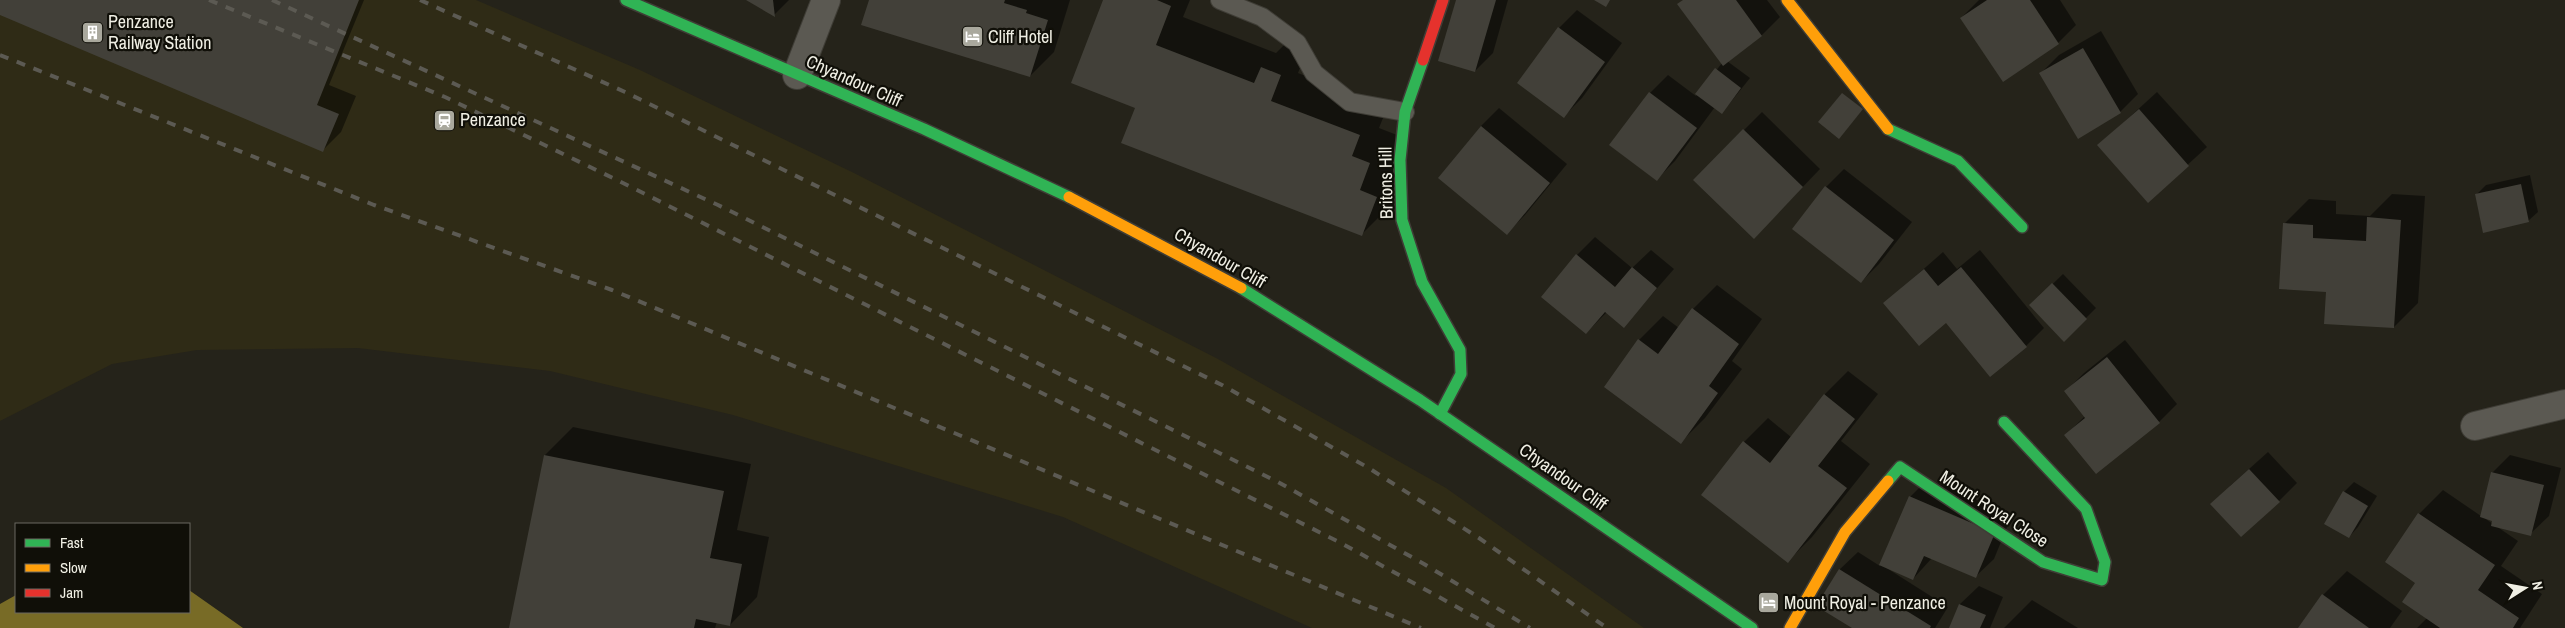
<svg xmlns="http://www.w3.org/2000/svg" width="2565" height="628" viewBox="0 0 2565 628" font-family="'Archivo Narrow',sans-serif">
<style>
.built{fill:#2f2b16}
.water{fill:#786b26}
.shadow{fill:#0007;fill-rule:evenodd}
.building{fill:#424039}
.lines{fill:none;stroke-linecap:round;stroke-linejoin:round}
.lane-casing{stroke:#3f3d36;stroke-width:20}
.street-casing{stroke:#3f3d36;stroke-width:30}
.fast-casing{stroke:#3f3d36;stroke-width:14}
.slow-casing{stroke:#3f3d36;stroke-width:14}
.jam-casing{stroke:#3f3d36;stroke-width:14}
.lane{stroke:#5b5952;stroke-width:18}
.street{stroke:#5b5952;stroke-width:28}
.fast{stroke:#30b455;stroke-width:11}
.slow{stroke:#ff9f0a;stroke-width:11}
.jam{stroke:#e5322d;stroke-width:11}
.rail{stroke:#5c5a53;stroke-width:4;stroke-dasharray:9 9;stroke-linecap:butt}
.labels{text-anchor:middle;stroke-width:4.5;stroke-linejoin:round;paint-order:stroke}
.poi-label{font-size:18px;fill:#f0efe4;stroke:#100f08;text-anchor:start}
.street-label{font-size:18px;fill:#f0efe4;stroke:#100f08}
</style>
<rect width="100%" height="100%" fill="#25231a"/>
<path class="built" d="M 0,0 L 476,0 L 640,70 L 854,173 L 1218,359 L 1446,488 L 1644,628 L 1312,628 L 1063,517 L 733,415 L 550,371 L 358,348 L 197,350 L 112,364 L 0,421 Z"/>
<path class="water" d="M 189,590 L 243,628 L 0,628 L 0,604 L 16,595 L 16,612 L 189,612 Z"/>
<g class="shadow">
<path d="M 0,0 L 364,0 L 329,85 L 356,96 L 341,132 L 323,150 L 0,13 Z"/>
<path d="M 749,0 L 789,0 L 774,15 Z"/>
<path d="M 870,0 L 1070,0 L 1054,52 L 1030,76 Z"/>
<path d="M 1104,0 L 1190,0 L 1183,17 L 1276,53 L 1289,40 L 1308,48 L 1298,73 L 1387,108 L 1379,128 L 1397,135 L 1389,207 L 1361,235 L 1137,107 Z"/>
<path d="M 1457,0 L 1508,0 L 1493,53 L 1475,71 Z"/>
<path d="M 1683,0 L 1767,0 L 1780,17 L 1762,35 L 1727,61 L 1750,78 L 1722,113 L 1715,107 L 1675,161 L 1657,179 L 1650,93 L 1668,75 L 1696,96 L 1722,63 Z"/>
<path d="M 1979,0 L 2060,0 L 2076,25 L 2058,43 L 2003,80 L 1961,18 Z"/>
<path d="M 1577,10 L 1622,43 L 1582,98 L 1564,116 L 1559,28 Z"/>
<path d="M 2101,31 L 2138,94 L 2120,112 L 2041,73 L 2059,55 Z"/>
<path d="M 2157,92 L 2207,147 L 2148,201 L 2099,145 Z"/>
<path d="M 1499,108 L 1567,164 L 1525,215 L 1507,233 L 1481,126 Z"/>
<path d="M 1762,112 L 1820,169 L 1772,219 L 1744,130 Z"/>
<path d="M 1844,169 L 1912,222 L 1879,264 L 1861,282 L 1826,187 Z"/>
<path d="M 2530,175 L 2538,212 L 2528,221 L 2476,195 L 2486,185 Z"/>
<path d="M 2392,194 L 2425,196 L 2418,303 L 2394,327 L 2327,291 L 2285,223 L 2309,199 L 2336,201 L 2336,214 L 2370,216 Z"/>
<path d="M 1595,237 L 1632,268 L 1651,250 L 1674,269 L 1624,326 L 1607,312 L 1586,333 L 1577,255 Z"/>
<path d="M 1980,250 L 2044,328 L 2026,346 L 1885,303 L 1943,252 L 1957,269 Z"/>
<path d="M 2063,274 L 2096,308 L 2064,340 L 2031,305 Z"/>
<path d="M 1717,285 L 1762,319 L 1732,361 L 1742,369 L 1705,418 L 1681,442 L 1639,340 L 1663,316 L 1679,328 L 1693,309 Z"/>
<path d="M 2125,340 L 2177,404 L 2159,422 L 2066,435 L 2085,416 L 2066,391 L 2084,373 Z"/>
<path d="M 1848,371 L 1878,394 L 1841,441 L 1870,464 L 1812,537 L 1788,561 L 1744,442 L 1768,418 L 1791,437 L 1824,395 Z"/>
<path d="M 573,427 L 751,464 L 737,530 L 769,537 L 757,597 L 730,625 L 717,622 L 715,628 L 510,628 L 545,455 Z"/>
<path d="M 2268,452 L 2297,483 L 2279,501 L 2230,486 Z"/>
<path d="M 2510,455 L 2561,468 L 2549,516 L 2530,534 L 2496,526 L 2518,541 L 2501,566 L 2542,594 L 2520,628 L 2417,628 L 2427,618 L 2417,583 L 2419,514 L 2443,490 L 2481,516 L 2492,473 ZM 2483,517 L 2494,520 L 2493,524 Z"/>
<path d="M 1928,479 L 2012,515 L 1994,559 L 1975,577 L 1932,558 L 1913,579 L 1885,567 L 1948,607 L 1935,628 L 1854,628 L 1839,570 L 1858,552 L 1880,566 L 1910,497 Z"/>
<path d="M 2354,482 L 2377,496 L 2358,527 L 2349,537 L 2344,492 Z"/>
<path d="M 2347,571 L 2402,611 L 2390,628 L 2300,628 L 2323,595 Z"/>
<path d="M 1979,586 L 2003,597 L 1990,628 L 1950,628 L 1960,604 Z"/>
<path d="M 2032,600 L 2078,628 L 2004,628 Z"/>
</g>
<g class="building">
<path d="M 0,0 L 359,0 L 317,105 L 339,114 L 323,152 L 0,15 Z"/>
<path d="M 746,0 L 773,0 L 775,17 Z"/>
<path d="M 869,0 L 1005,0 L 1004,3 L 1027,10 L 1026,13 L 1048,20 L 1030,77 L 861,25 Z"/>
<path d="M 1103,0 L 1157,0 L 1171,6 L 1156,45 L 1254,83 L 1261,67 L 1281,75 L 1271,101 L 1360,135 L 1352,156 L 1370,163 L 1360,190 L 1377,197 L 1362,236 L 1121,143 L 1135,108 L 1071,83 Z"/>
<path d="M 1456,0 L 1496,0 L 1475,72 L 1438,61 Z"/>
<path d="M 1594,0 L 1610,0 L 1606,7 Z"/>
<path d="M 1683,0 L 1736,0 L 1762,36 L 1723,66 L 1677,4 Z"/>
<path d="M 1987,0 L 2030,0 L 2059,44 L 2003,82 L 1960,18 Z"/>
<path d="M 1558,27 L 1605,62 L 1564,118 L 1517,83 Z"/>
<path d="M 2083,48 L 2121,113 L 2078,139 L 2039,73 Z"/>
<path d="M 1715,68 L 1741,88 L 1722,114 L 1695,94 Z"/>
<path d="M 1649,92 L 1697,128 L 1657,181 L 1609,145 Z"/>
<path d="M 1842,93 L 1863,109 L 1839,139 L 1818,122 Z"/>
<path d="M 2139,109 L 2189,166 L 2148,203 L 2097,145 Z"/>
<path d="M 1481,126 L 1550,183 L 1507,235 L 1438,178 Z"/>
<path d="M 1743,129 L 1803,187 L 1754,239 L 1693,180 Z"/>
<path d="M 2521,184 L 2529,222 L 2483,233 L 2475,194 Z"/>
<path d="M 1825,186 L 1894,240 L 1861,283 L 1792,229 Z"/>
<path d="M 2367,217 L 2401,220 L 2394,328 L 2324,324 L 2326,292 L 2279,289 L 2283,223 L 2313,225 L 2313,238 L 2366,241 Z"/>
<path d="M 1576,254 L 1615,287 L 1632,267 L 1657,288 L 1624,328 L 1605,312 L 1586,334 L 1541,297 Z"/>
<path d="M 1961,267 L 2027,347 L 1990,377 L 1946,323 L 1919,346 L 1883,303 L 1924,269 L 1938,286 Z"/>
<path d="M 2052,283 L 2087,319 L 2064,342 L 2029,305 Z"/>
<path d="M 1692,308 L 1739,344 L 1709,386 L 1718,393 L 1681,444 L 1604,387 L 1638,339 L 1658,354 Z"/>
<path d="M 2107,357 L 2160,423 L 2096,474 L 2064,435 L 2085,418 L 2064,391 Z"/>
<path d="M 1824,394 L 1855,419 L 1818,466 L 1847,488 L 1788,563 L 1701,495 L 1743,441 L 1770,463 Z"/>
<path d="M 544,455 L 724,491 L 710,558 L 742,564 L 730,626 L 696,619 L 694,628 L 509,628 Z"/>
<path d="M 2249,469 L 2280,502 L 2241,537 L 2210,504 Z"/>
<path d="M 2491,472 L 2544,485 L 2531,536 L 2491,526 L 2492,521 L 2480,517 Z"/>
<path d="M 2343,491 L 2368,506 L 2349,538 L 2324,524 Z"/>
<path d="M 1909,496 L 1995,533 L 1976,578 L 1924,556 L 1913,580 L 1879,565 Z"/>
<path d="M 2418,513 L 2495,565 L 2478,590 L 2519,618 L 2513,628 L 2440,628 L 2402,602 L 2415,583 L 2385,562 Z"/>
<path d="M 1839,569 L 1931,626 L 1930,628 L 1852,628 L 1816,606 Z"/>
<path d="M 2322,594 L 2369,628 L 2298,628 Z"/>
<path d="M 1959,604 L 1986,615 L 1980,628 L 1949,628 Z"/>
</g>
<g class="lines">
<defs>
<path id="lane" d="M 1220,0 L 1262,17 L 1297,43 L 1314,73 L 1350,102 L 1405,112"/>
<g id="street">
<path d="M 797,75 L 826,0"/>
<path d="M 2475,426 L 2565,404"/>
</g>
<g id="fast">
<path d="M 626,0 L 924,129 L 1069,197"/>
<path d="M 1423,60 L 1405,112 L 1400,160 L 1402,220 L 1422,282 L 1460,350 L 1461,374 L 1440,414"/>
<path d="M 1888,129 L 1958,161 L 2022,227"/>
<path d="M 1241,288 L 1420,400 L 1752,628"/>
<path d="M 1888,481 L 1900,467 L 2043,562 L 2102,580 L 2105,562 L 2086,509 L 2004,422"/>
</g>
<g id="slow">
<path d="M 1787,0 L 1888,129"/>
<path d="M 1069,197 L 1241,288"/>
<path d="M 1790,628 L 1845,532 L 1888,481"/>
</g>
<path id="jam" d="M 1423,60 L 1443,0"/>
</defs>
<use href="#lane" class="lane-casing"/>
<use href="#street" class="street-casing"/>
<use href="#fast" class="fast-casing"/>
<use href="#slow" class="slow-casing"/>
<use href="#jam" class="jam-casing"/>
<use href="#lane" class="lane"/>
<use href="#street" class="street"/>
<use href="#fast" class="fast"/>
<use href="#slow" class="slow"/>
<use href="#jam" class="jam"/>
<g class="rail">
<path d="M 209,0 L 445,97 L 617,180 L 1341,543 L 1495,628"/>
<path d="M 272,0 L 718,205 L 1278,482 L 1424,564 L 1530,628"/>
<path d="M 420,0 L 625,92 L 1222,385 L 1367,467 L 1479,538 L 1607,628"/>
<path d="M 0,55 L 374,205 L 612,290 L 1421,628"/>
</g>
</g>
<defs>
<symbol id="building-square" viewBox="-11 -11 22 22"><rect x="-9" y="-9" width="18" height="18" rx="4" fill="#a9a89d" stroke="#100f08"/><path d="M-4-6H4V6H1V3H-1V6H-4ZM-2.5-4.3h1.7v1.8h-1.7ZM.8-4.3h1.7v1.8H.8ZM-2.5-1h1.7V.8h-1.7ZM.8-1h1.7V.8H.8Z" fill="#fff"/></symbol>
<symbol id="hotel-square" viewBox="-11 -11 22 22"><rect x="-9" y="-9" width="18" height="18" rx="4" fill="#a9a89d" stroke="#100f08"/><path d="M-6-4.5h1.5V1H6V5H4.5V3h-9V5H-6ZM-4 0a1.8 1.8 0 1 1 3.6 0ZM.5 0V-2.5h3Q6-2.5 6 0Z" fill="#fff"/></symbol>
<symbol id="station-square" viewBox="-11 -11 22 22"><rect x="-9" y="-9" width="18" height="18" rx="4" fill="#a9a89d" stroke="#100f08"/><path d="M-3-6H3Q5-6 5-4V2Q5 4 3 4L4.5 6H3L1.5 4h-3L-3 6H-4.5L-3 4Q-5 4-5 2V-4Q-5-6-3-6ZM-3.5-4v3h7v-3ZM-3.5 1v1.5H-2V1ZM2 1v1.5H3.5V1Z" fill="#fff"/></symbol>
</defs>
<g fill-rule="evenodd">
<use href="#building-square" x="80" y="20" width="25" height="25"/>
<use href="#hotel-square" x="960" y="24" width="25" height="25"/>
<use href="#station-square" x="432" y="108" width="25" height="25"/>
<use href="#hotel-square" x="1756" y="590" width="25" height="25"/>
</g>
<g class="labels">
<g class="poi-label">
<text x="108" y="28">Penzance<tspan x="108" dy="21">Railway Station</tspan></text>
<text x="988" y="43">Cliff Hotel</text>
<text x="460" y="126">Penzance</text>
<text x="1784" y="609">Mount Royal - Penzance</text>
</g>
<g class="street-label">
<text transform="translate(854 81) rotate(24)" y="6">Chyandour Cliff</text>
<text transform="translate(1386 183) rotate(-91)" y="6">Britons Hill</text>
<text transform="translate(1220 258) rotate(30)" y="6">Chyandour Cliff</text>
<text transform="translate(1563 477) rotate(35)" y="6">Chyandour Cliff</text>
<text transform="translate(1994 509) rotate(33)" y="6">Mount Royal Close</text>
</g>
</g>
<rect x="15" y="523" width="175" height="90" fill="#100f08" stroke="#6a6960"/>
<rect x="25" y="539" width="25" height="8" fill="#30b455" stroke="#6a6960"/>
<text x="60" y="548" font-size="15" fill="#f0efe4">Fast</text>
<rect x="25" y="564" width="25" height="8" fill="#ff9f0a" stroke="#6a6960"/>
<text x="60" y="573" font-size="15" fill="#f0efe4">Slow</text>
<rect x="25" y="589" width="25" height="8" fill="#e5322d" stroke="#6a6960"/>
<text x="60" y="598" font-size="15" fill="#f0efe4">Jam</text>
<g transform="translate(2525 588) rotate(79)" stroke="#100f08" stroke-width="4" paint-order="stroke">
<path d="M0-4L9 19L0 12L-9 19Z" fill="#f0efe4"/>
<text y="-8" font-size="14" font-weight="bold" text-anchor="middle" fill="#f0efe4">N</text>
</g>
</svg>
